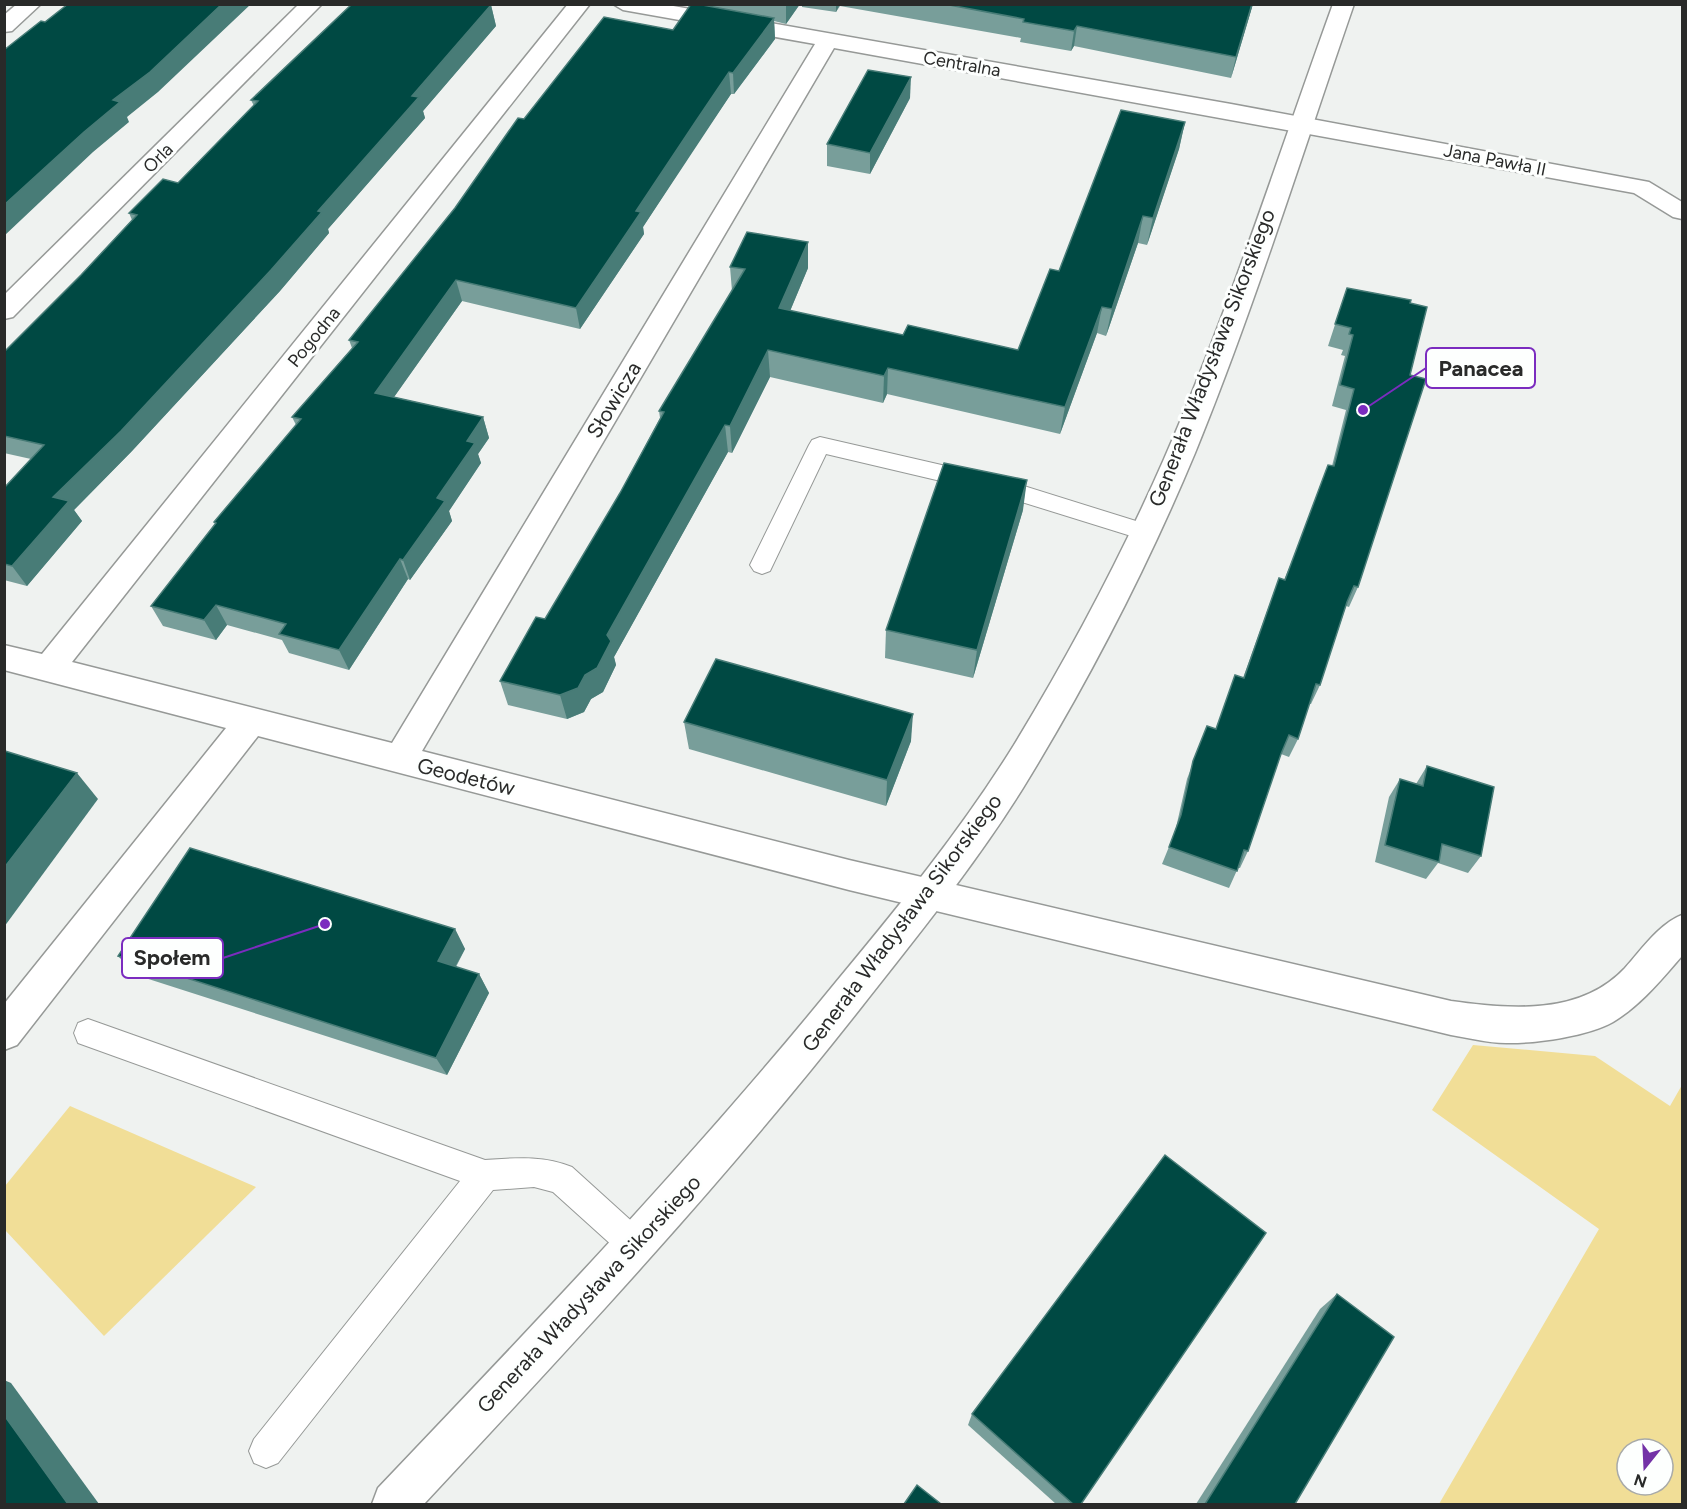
<svg xmlns="http://www.w3.org/2000/svg" width="1687" height="1509" viewBox="0 0 1687 1509" font-family="Figtree,sans-serif">
<style>
.green{fill:#f1de97;fill-rule:evenodd}
.lines{fill:none;stroke-linecap:round;stroke-linejoin:round}
.service-casing{stroke:#969997;stroke-width:2}
.minor-casing{stroke:#969997;stroke-width:3}
.tertiary-casing{stroke:#969997;stroke-width:3}
.service{fill:#fff;fill-rule:evenodd}
.minor{fill:#fff;fill-rule:evenodd}
.tertiary{fill:#fff;fill-rule:evenodd}
.wall{fill:#789e9a}
.shaded-wall{fill:#487c77}
.building{fill:#004943;stroke:#487c77;stroke-width:1.5}
.labels{text-anchor:middle;stroke-width:6;stroke-linejoin:round;paint-order:stroke}
.far-street-label{font-size:18px;fill:#292a29;stroke:#fdfffe}
.street-label{font-size:21px;fill:#292a29;stroke:#fdfffe}
.leader{fill:none;stroke:#7b2cbf;stroke-width:2}
.callout-dot{fill:#7b2cbf;stroke:#fdfffe;stroke-width:2}
.callout{fill:#fdfffe;stroke:#7b2cbf;stroke-width:2}
.callout-label{font-size:22px;text-anchor:middle;font-weight:bold;fill:#292a29}
</style>
<rect width="100%" height="100%" fill="#eff2f0"/>
<g class="green">
<path d="M 1473,1045 L 1595,1056 L 1670,1106 L 1682,1085 L 1682,1504 L 1439,1504 L 1599,1229 L 1432,1110 ZM 1627,1449 L 1663,1449 L 1663,1485 L 1627,1485 Z"/>
<path d="M 70,1106 L 256,1187 L 104,1336 L 5,1230 L 5,1186 Z"/>
</g>
<g class="lines">
<defs>
<g id="service">
<path d="M 820,437 L 998,478 L 1152,526 L 1155,532 L 1152,538 L 1144,540 L 996,494 L 826,454 L 770,571 L 762,574 L 754,571 L 750,565 L 809,445 L 812,440 Z"/>
<path d="M 88,1019 L 485,1160 C 516,1158 543,1155 572,1167 L 647,1235 L 652,1246 L 647,1257 L 636,1262 L 625,1257 L 553,1192 L 534,1187 L 493,1190 L 278,1463 L 266,1468 L 254,1463 L 249,1451 L 254,1439 L 460,1181 L 78,1043 L 74,1033 L 78,1023 Z"/>
</g>
<g id="minor">
<path d="M 17,4 L 41,4 L 12,31 L 4,32 L 4,15 Z"/>
<path d="M 299,4 L 322,4 L 13,317 L 4,319 L 4,295 Z"/>
<path d="M 568,4 L 590,4 L 72,662 L 392,743 L 815,44 L 623,10 L 613,4 L 662,4 L 1231,104 L 1649,182 L 1682,202 L 1682,219 L 1673,217 L 1634,193 L 834,48 L 422,751 L 849,860 L 1451,1001 C 1510,1009 1580,1016 1625,968 C 1642,949 1659,924 1682,915 L 1682,956 C 1661,980 1641,1005 1613,1022 C 1588,1036 1539,1043 1510,1043 C 1491,1044 1470,1038 1451,1035 L 849,890 L 258,736 L 17,1045 L 4,1050 L 4,1004 L 226,728 L 4,670 L 4,645 L 42,654 Z"/>
</g>
<path id="tertiary" d="M 1333,4 L 1354,4 C 1302,154 1255,306 1195,453 C 1147,568 1088,682 1023,788 C 975,865 918,935 863,1005 C 726,1180 575,1342 424,1504 L 372,1504 L 378,1488 C 535,1323 692,1159 836,982 C 899,906 962,829 1014,745 C 1070,653 1121,557 1164,459 C 1229,311 1278,156 1333,4 Z"/>
</defs>
<use href="#service" class="service-casing"/>
<use href="#minor" class="minor-casing"/>
<use href="#tertiary" class="tertiary-casing"/>
<use href="#service" class="service"/>
<use href="#minor" class="minor"/>
<use href="#tertiary" class="tertiary"/>
</g>
<g class="wall">
<path d="M 704,4 L 800,4 L 786,24 L 774,21 L 775,39 L 734,94 L 731,94 L 698,142 L 643,227 L 644,234 L 580,329 L 462,301 L 394,397 L 483,417 L 489,438 L 478,454 L 481,463 L 449,511 L 452,521 L 410,580 L 408,579 L 349,670 L 289,653 L 282,640 L 227,625 L 216,640 L 163,626 L 151,606 L 215,524 L 214,522 L 296,425 L 292,417 L 352,348 L 349,340 L 455,208 L 524,119 L 673,30 L 705,6 Z"/>
<path d="M 802,4 L 1253,4 L 1231,78 L 1074,46 L 1071,51 L 1020,42 L 1021,38 L 840,6 L 836,12 L 802,7 Z"/>
<path d="M 491,5 L 496,26 L 423,111 L 425,118 L 328,229 L 329,233 L 280,291 L 132,451 L 74,510 L 82,521 L 27,586 L 4,580 L 4,488 L 31,459 L 4,453 L 4,352 L 81,275 L 132,220 L 129,213 L 178,183 L 254,106 L 251,100 Z"/>
<path d="M 910,98 L 870,174 L 827,166 L 827,144 Z"/>
<path d="M 1185,122 L 1179,149 L 1147,245 L 1138,243 L 1106,336 L 1097,333 L 1060,434 L 887,394 L 883,403 L 770,377 L 732,453 L 728,452 L 614,657 L 616,665 L 603,692 L 591,699 L 584,712 L 567,719 L 508,705 L 500,681 L 545,619 L 620,493 L 660,418 L 659,411 L 732,291 L 730,267 L 808,242 L 808,268 L 790,311 L 903,335 L 1018,350 L 1059,271 Z"/>
<path d="M 1347,288 L 1411,300 L 1358,587 L 1349,607 L 1346,606 L 1320,685 L 1311,704 L 1309,704 L 1298,739 L 1289,757 L 1281,754 L 1248,851 L 1240,868 L 1238,868 L 1229,888 L 1162,864 L 1175,832 L 1187,779 L 1207,726 L 1216,729 L 1243,678 L 1279,578 L 1284,580 L 1332,466 L 1346,410 L 1332,406 L 1345,356 L 1341,355 L 1343,350 L 1328,346 Z"/>
<path d="M 1023,510 L 973,678 L 885,658 L 886,630 Z"/>
<path d="M 684,722 L 911,741 L 886,806 L 689,749 Z"/>
<path d="M 1427,766 L 1481,856 L 1468,873 L 1438,863 L 1426,879 L 1375,862 L 1389,797 L 1400,779 L 1416,784 Z"/>
<path d="M 455,929 L 465,949 L 456,967 L 479,974 L 489,993 L 447,1075 L 136,975 L 118,956 Z"/>
<path d="M 1337,1294 L 1295,1504 L 1196,1504 L 1320,1309 Z"/>
<path d="M 972,1414 L 1081,1504 L 1056,1504 L 968,1425 Z"/>
</g>
<g class="shaded-wall">
<path d="M 222,4 L 251,4 L 158,92 L 127,117 L 129,122 L 93,152 L 4,236 L 4,205 L 113,100 Z"/>
<path d="M 786,4 L 800,4 L 786,24 Z"/>
<path d="M 836,4 L 840,4 L 836,12 Z"/>
<path d="M 1252,4 L 1253,4 L 1231,78 L 1236,57 Z"/>
<path d="M 491,5 L 496,26 L 423,111 L 425,118 L 328,229 L 329,233 L 280,291 L 132,451 L 74,510 L 82,521 L 27,586 L 12,566 L 53,497 L 318,211 L 412,96 Z"/>
<path d="M 774,18 L 775,39 L 734,94 L 733,73 Z"/>
<path d="M 1077,26 L 1074,46 L 1071,51 L 1074,31 Z"/>
<path d="M 729,72 L 731,94 L 643,227 L 644,234 L 580,329 L 576,308 L 636,211 Z"/>
<path d="M 911,77 L 910,98 L 870,174 L 870,153 Z"/>
<path d="M 1185,122 L 1179,149 L 1147,245 L 1153,218 Z"/>
<path d="M 1143,216 L 1138,243 L 1106,336 L 1112,309 Z"/>
<path d="M 808,242 L 808,268 L 780,335 L 779,308 Z"/>
<path d="M 456,280 L 462,301 L 382,414 L 375,393 Z"/>
<path d="M 1102,307 L 1097,333 L 1060,434 L 1065,407 Z"/>
<path d="M 768,350 L 770,377 L 732,453 L 730,426 Z"/>
<path d="M 888,368 L 887,394 L 883,403 L 884,376 Z"/>
<path d="M 483,417 L 489,438 L 478,454 L 481,463 L 449,511 L 452,521 L 410,580 L 403,560 L 437,498 L 467,441 Z"/>
<path d="M 725,425 L 728,452 L 614,657 L 616,665 L 603,692 L 591,699 L 584,712 L 567,719 L 560,695 L 607,635 Z"/>
<path d="M 1027,480 L 1023,510 L 973,678 L 977,650 Z"/>
<path d="M 400,559 L 408,579 L 349,670 L 339,650 Z"/>
<path d="M 216,605 L 227,625 L 216,640 L 204,620 Z"/>
<path d="M 913,714 L 911,741 L 886,806 L 887,780 Z"/>
<path d="M 77,773 L 98,799 L 4,927 L 4,868 Z"/>
<path d="M 455,929 L 465,949 L 448,980 L 438,961 Z"/>
<path d="M 479,974 L 489,993 L 447,1075 L 436,1058 Z"/>
<path d="M 4,1380 L 11,1383 L 99,1504 L 68,1504 L 4,1415 Z"/>
</g>
<g class="building">
<path d="M 68,4 L 222,4 L 150,72 L 113,100 L 120,102 L 84,132 L 4,205 L 4,50 L 41,21 L 45,22 Z"/>
<path d="M 352,4 L 491,5 L 412,96 L 419,97 L 318,211 L 322,212 L 271,270 L 121,431 L 53,497 L 69,501 L 12,566 L 4,564 L 4,488 L 44,445 L 4,436 L 4,352 L 81,275 L 137,215 L 129,213 L 163,179 L 178,183 L 258,101 L 251,100 Z"/>
<path d="M 691,4 L 697,4 L 774,18 L 733,73 L 729,72 L 696,121 L 636,211 L 641,212 L 576,308 L 456,280 L 375,393 L 483,417 L 467,441 L 475,443 L 437,498 L 445,501 L 403,560 L 400,559 L 339,650 L 279,634 L 286,624 L 216,605 L 204,620 L 151,606 L 216,523 L 214,522 L 301,419 L 292,417 L 358,342 L 349,340 L 455,208 L 518,118 L 524,119 L 604,17 L 673,30 Z"/>
<path d="M 944,4 L 1252,4 L 1236,57 L 1077,26 L 1074,31 L 1023,22 L 1024,19 Z"/>
<path d="M 868,70 L 911,77 L 870,153 L 827,144 Z"/>
<path d="M 1121,110 L 1185,122 L 1153,218 L 1143,216 L 1112,309 L 1102,307 L 1065,407 L 888,368 L 884,376 L 768,350 L 730,426 L 725,425 L 607,635 L 611,641 L 597,668 L 585,675 L 578,688 L 560,695 L 500,681 L 536,617 L 545,619 L 620,493 L 664,412 L 659,411 L 745,269 L 730,267 L 747,232 L 808,242 L 779,308 L 903,335 L 908,325 L 1018,350 L 1050,269 L 1059,271 Z"/>
<path d="M 1347,288 L 1411,300 L 1410,303 L 1427,307 L 1410,375 L 1426,379 L 1358,587 L 1354,586 L 1347,602 L 1320,685 L 1316,684 L 1298,739 L 1289,735 L 1281,754 L 1248,851 L 1244,850 L 1237,871 L 1169,847 L 1181,815 L 1193,761 L 1207,726 L 1216,729 L 1235,675 L 1244,678 L 1279,578 L 1285,580 L 1328,465 L 1334,466 L 1354,389 L 1340,385 L 1353,335 L 1349,334 L 1351,328 L 1335,324 Z"/>
<path d="M 944,463 L 1027,480 L 977,650 L 886,630 Z"/>
<path d="M 716,659 L 913,714 L 887,780 L 684,722 Z"/>
<path d="M 5,751 L 77,773 L 4,868 L 4,752 Z"/>
<path d="M 1427,766 L 1494,787 L 1481,856 L 1442,844 L 1439,862 L 1385,845 L 1400,779 L 1423,786 Z"/>
<path d="M 190,848 L 455,929 L 438,961 L 479,974 L 436,1058 L 118,956 Z"/>
<path d="M 1165,1155 L 1266,1233 L 1081,1504 L 1073,1504 L 972,1414 Z"/>
<path d="M 1337,1294 L 1394,1337 L 1295,1504 L 1205,1504 Z"/>
<path d="M 4,1415 L 68,1504 L 4,1504 Z"/>
<path d="M 917,1485 L 941,1504 L 904,1504 Z"/>
</g>
<g class="labels">
<g class="far-street-label">
<text transform="translate(962 64) rotate(10)" y="6">Centralna</text>
<text transform="translate(158 158) rotate(-45)" y="6">Orla</text>
<text transform="translate(1495 160) rotate(11)" y="6">Jana Pawła II</text>
<text transform="translate(314 337) rotate(-51)" y="6">Pogodna</text>
</g>
<g class="street-label">
<text transform="translate(1212 358) rotate(-69)" y="7">Generała Władysława Sikorskiego</text>
<text transform="translate(614 400) rotate(-59)" y="7">Słowicza</text>
<text transform="translate(466 777) rotate(14)" y="7">Geodetów</text>
<text transform="translate(902 923) rotate(-53)" y="7">Generała Władysława Sikorskiego</text>
<text transform="translate(589 1294) rotate(-47)" y="7">Generała Władysława Sikorskiego</text>
</g>
</g>
<path class="leader" d="M1363 410L1426 368M325 924L223 958"/>
<g class="callout-dot">
<circle cx="1363" cy="410" r="6"/>
<circle cx="325" cy="924" r="6"/>
</g>
<g class="callout">
<rect x="1426" y="348" width="109" height="40" rx="6"/>
<rect x="122" y="938" width="101" height="40" rx="6"/>
</g>
<g class="callout-label">
<text x="1481" y="376">Panacea</text>
<text x="172" y="965">Społem</text>
</g>
<rect width="1687" height="1509" fill="none" stroke="#292a29" stroke-width="12"/>
<g transform="translate(1645 1467) rotate(198)"><circle r="28" fill="#fdfffe" stroke="#a8aaa9" stroke-width="1.5"/>
<path d="M0-4.5L10 22L0 15L-10 22Z" fill="#7432a7"/>
<text y="-9" font-size="16" font-weight="bold" text-anchor="middle" fill="#292a29">N</text>
</g>
</svg>
